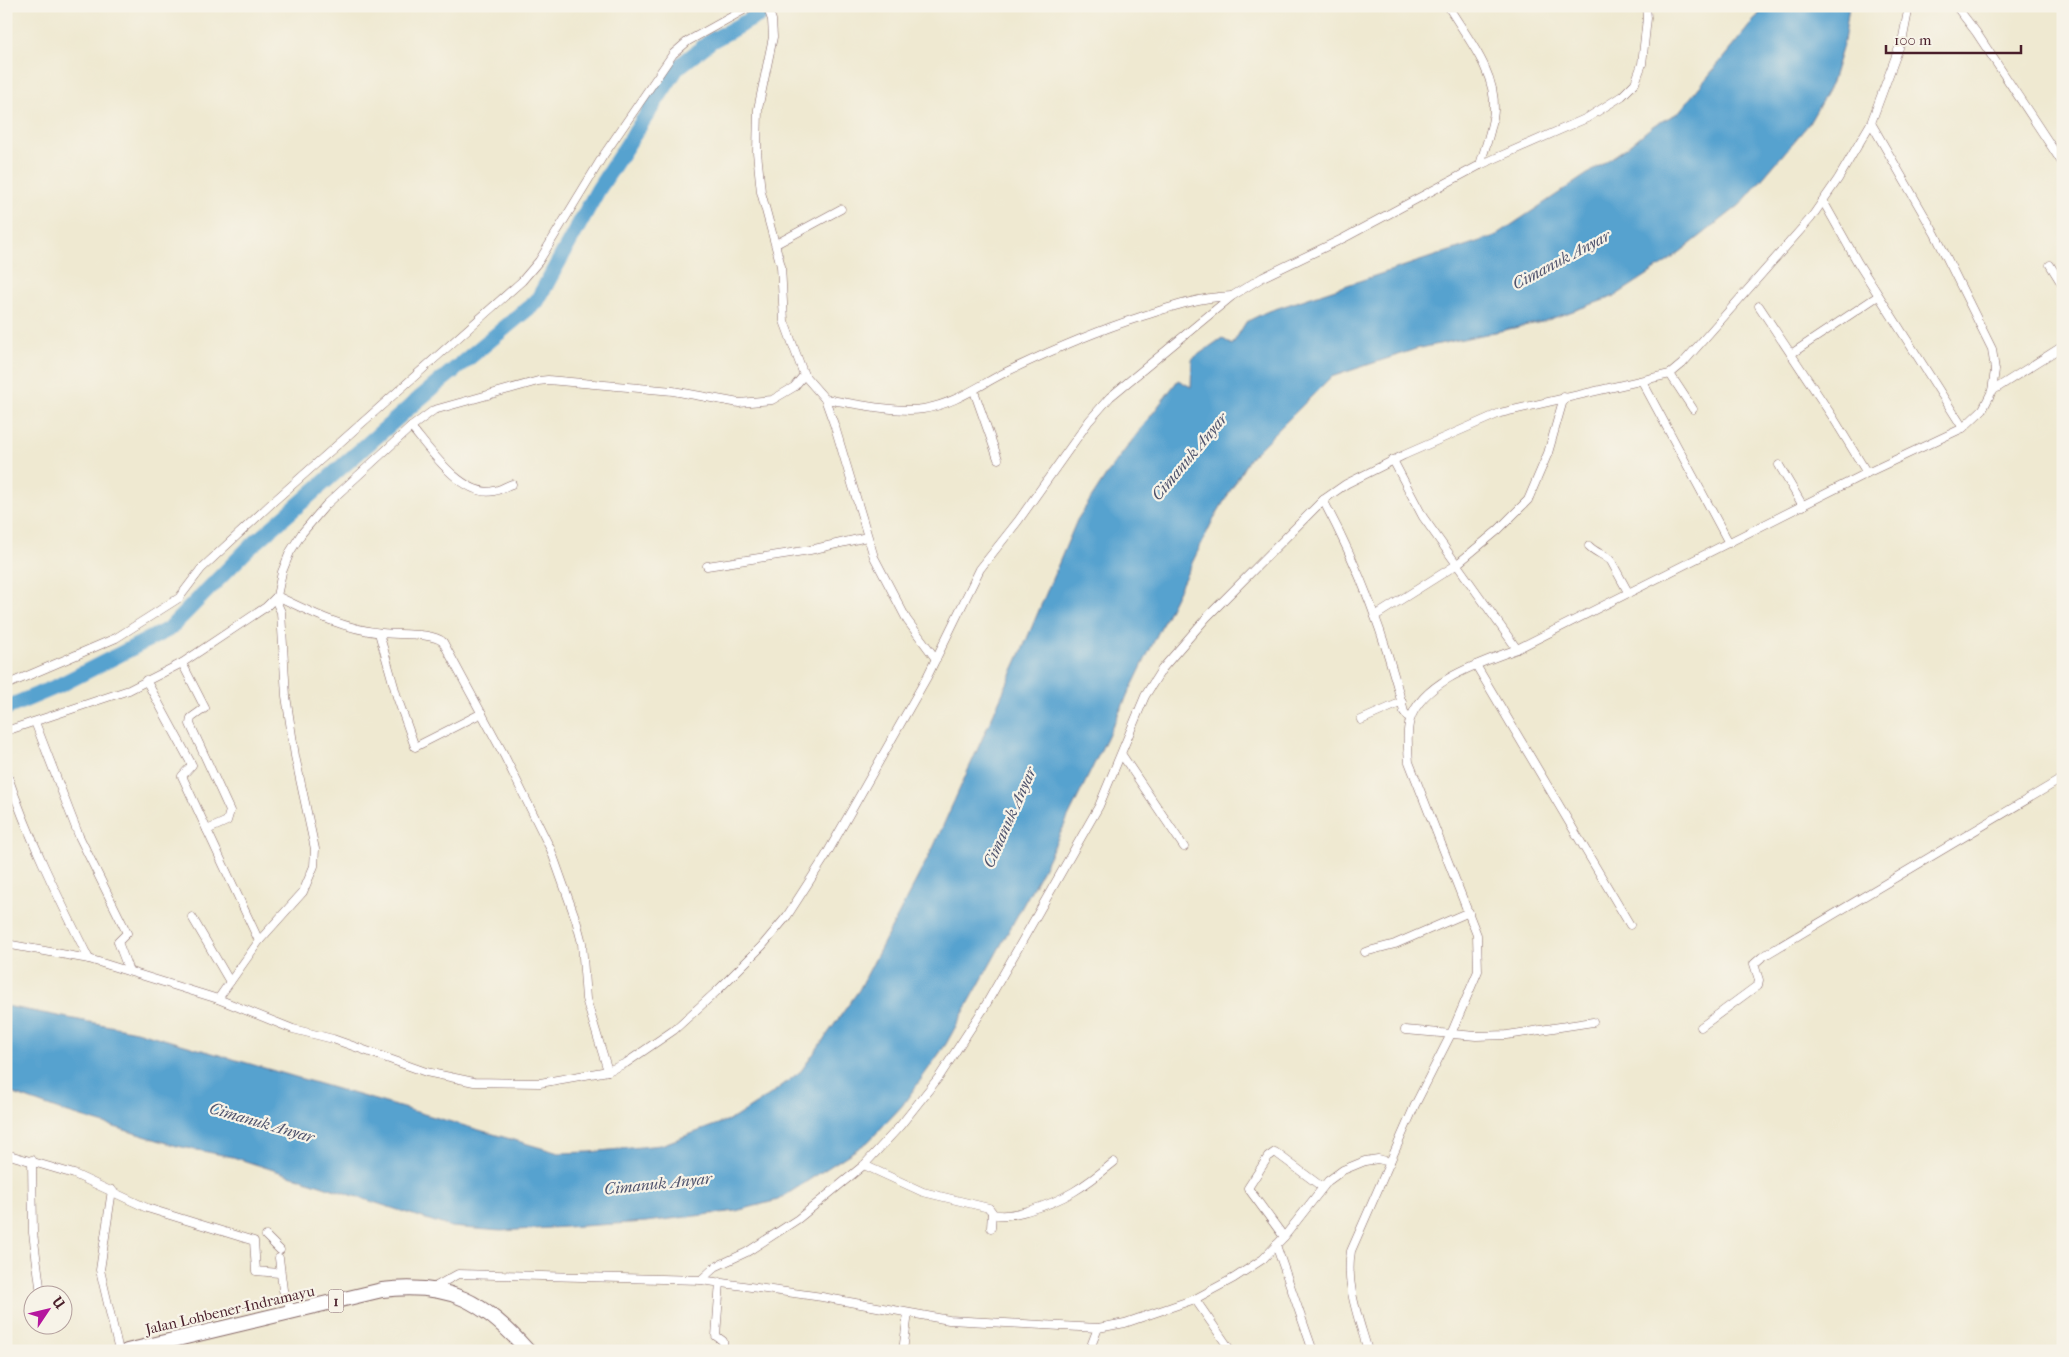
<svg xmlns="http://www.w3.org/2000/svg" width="2069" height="1357" viewBox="0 0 2069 1357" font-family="'IM FELL French Canon',serif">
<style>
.water{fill:#57a2cf;stroke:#50607d}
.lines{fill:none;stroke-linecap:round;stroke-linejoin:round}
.river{stroke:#57a2cf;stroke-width:16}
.minor-casing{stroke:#846665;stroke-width:9}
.trunk-casing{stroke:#846665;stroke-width:16}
.minor{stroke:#fff;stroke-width:8}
.trunk{stroke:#fff;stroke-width:14}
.labels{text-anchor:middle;stroke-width:4.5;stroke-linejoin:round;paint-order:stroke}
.shield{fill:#f7f3e8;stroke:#7e5f64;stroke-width:1}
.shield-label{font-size:14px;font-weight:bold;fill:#4a1f2b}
.street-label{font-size:15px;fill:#4a1f2b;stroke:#f7f3e8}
.water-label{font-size:16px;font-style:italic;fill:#4f536d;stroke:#f7f3e8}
</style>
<rect width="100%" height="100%" fill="#f7f3e8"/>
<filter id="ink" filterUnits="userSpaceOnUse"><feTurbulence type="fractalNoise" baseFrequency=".02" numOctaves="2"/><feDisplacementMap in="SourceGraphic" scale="10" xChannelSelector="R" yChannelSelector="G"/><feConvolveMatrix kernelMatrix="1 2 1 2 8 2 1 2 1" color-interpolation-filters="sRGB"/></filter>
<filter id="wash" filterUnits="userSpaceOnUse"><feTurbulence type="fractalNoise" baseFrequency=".0096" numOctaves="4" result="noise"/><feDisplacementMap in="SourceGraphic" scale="20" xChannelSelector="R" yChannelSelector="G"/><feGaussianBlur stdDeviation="1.12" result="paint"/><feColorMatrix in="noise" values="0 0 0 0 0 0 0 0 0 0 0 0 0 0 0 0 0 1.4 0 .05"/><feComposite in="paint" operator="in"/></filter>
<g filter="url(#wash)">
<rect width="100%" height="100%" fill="#efe9d1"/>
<path class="water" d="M 1760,6 L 1849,6 L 1844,42 L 1831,85 L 1808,125 L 1740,205 L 1670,260 L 1615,296 L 1542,322 L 1416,349 L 1331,377 L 1249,459 L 1213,520 L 1042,871 L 946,1044 L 902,1106 L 868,1142 L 778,1200 L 736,1211 L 646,1222 L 501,1231 L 451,1227 L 233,1157 L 177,1146 L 65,1112 L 6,1091 L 6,1006 L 136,1031 L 559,1153 L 590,1152 L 661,1145 L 734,1118 L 771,1094 L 801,1071 L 859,990 L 933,848 L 1023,648 L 1077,520 L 1109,471 L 1178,380 L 1191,387 L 1192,359 L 1222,338 L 1232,345 L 1246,322 L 1266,312 L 1495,236 L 1626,148 L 1654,125 L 1678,113 L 1759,14 Z"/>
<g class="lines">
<path class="river" d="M 6,708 L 58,686 L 169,629 L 247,550 L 419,399 L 537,301 L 598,190 L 677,68 L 711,41 L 775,6"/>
</g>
</g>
<g filter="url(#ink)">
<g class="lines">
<defs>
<g id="minor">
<path d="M 767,6 L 772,20 L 773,37 L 758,109 L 757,152 L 761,192 L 781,266 L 784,321 L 804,375 L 825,399 L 835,427 L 874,557 L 907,620 L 936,659"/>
<path d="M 1448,6 C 1467,38 1496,71 1494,110 C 1493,128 1485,147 1480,165"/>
<path d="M 1956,6 L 1976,32 L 2063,164"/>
<path d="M 1823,201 L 1858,263 L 1963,428"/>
<path d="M 776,244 L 841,209"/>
<path d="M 2050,265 L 2063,286"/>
<path d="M 1759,306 L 1834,419 L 1867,473"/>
<path d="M 1791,354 L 1878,296"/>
<path d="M 1670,374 L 1693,409"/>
<path d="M 1642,381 L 1729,543"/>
<path d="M 974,391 L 998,459"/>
<path d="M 1992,391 L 2063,346"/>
<path d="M 825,399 C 851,403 897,413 923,409 C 955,404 978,386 1006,372 C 1050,351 1093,332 1140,317 C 1170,307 1199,297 1232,296"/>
<path d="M 411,427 C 428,447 462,498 494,491 C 500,490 506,486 512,484"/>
<path d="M 1393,460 L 1423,517 L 1517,649"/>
<path d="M 1779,465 L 1803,506"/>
<path d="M 1323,500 L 1346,484 L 1404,455 L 1500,413 L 1670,374 L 1682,364 L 1811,218 L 1838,179 L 1871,123 L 1903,37 L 1909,6"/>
<path d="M 1589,546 C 1596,553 1605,555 1611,561 L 1628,592"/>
<path d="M 707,566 L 810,550 L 867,537"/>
<path d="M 277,596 C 312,613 344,629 382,633 C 397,635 433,632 443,642 L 504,755 L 551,850 L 576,920 L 582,943 L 586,999 L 608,1071"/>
<path d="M 1375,616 L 1456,565 L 1498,530 L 1528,500 L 1548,453 L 1564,397"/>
<path d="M 379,633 L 397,697 L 415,747 L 482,713"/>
<path d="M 182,663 L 205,708 L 191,718 L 190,724 L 230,811 L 227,821 L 207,830 L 259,941"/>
<path d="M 1476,665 L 1630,925"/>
<path d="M 146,680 L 192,765 L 182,776 L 207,830"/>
<path d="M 6,685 L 116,638 L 179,598 L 201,569 L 273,502 L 522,281 L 539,261 L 603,156 L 673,54 L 688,41 L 751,6"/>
<path d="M 1361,720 L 1402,702"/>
<path d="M 35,722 L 79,836 L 127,933 L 118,942 L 129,971"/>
<path d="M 6,731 L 129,690 L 182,663 L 266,607 L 277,596 L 282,572 L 290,552 L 302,533 L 326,505 L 411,427 L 434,410 L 538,381 L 548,380 L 673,391 L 739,403 L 772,400 L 794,387 L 804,375"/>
<path d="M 1122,755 L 1184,847"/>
<path d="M 6,771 C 28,837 58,897 89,959"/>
<path d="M 192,917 L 230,982"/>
<path d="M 6,944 L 89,959 L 218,999 L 293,1029 L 333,1039 L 426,1072 L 474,1082 L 540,1083 L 608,1071 L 626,1063 L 674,1030 L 717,991 L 762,946 L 787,916 L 825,857 L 927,677 L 980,569 L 1018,521 L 1089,421 L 1110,397 L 1232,296 L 1263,277 L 1344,238 L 1480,165 L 1587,118 L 1622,96 L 1635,83 L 1642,64 L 1647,18 L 1646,6"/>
<path d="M 1365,952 L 1395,944 L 1469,912"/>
<path d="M 218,999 L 259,941 L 303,892 L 314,866 L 315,849 L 295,756 L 286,696 L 281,612 L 275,599"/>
<path d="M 1701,1027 L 1758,985 L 1759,980 L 1754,964 L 1762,957 L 2063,778"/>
<path d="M 1405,1030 L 1476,1036 L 1507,1035 L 1593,1022"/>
<path d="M 6,1154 L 74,1174 L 147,1208 L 254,1241 L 256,1271 L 279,1273"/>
<path d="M 32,1160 L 33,1233 L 41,1294"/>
<path d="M 864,1165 L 923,1192 L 989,1208 L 992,1212 L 991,1228"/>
<path d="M 112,1190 L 100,1270 L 119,1351"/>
<path d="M 992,1214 C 1004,1217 1015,1214 1027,1211 C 1064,1201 1085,1186 1114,1162"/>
<path d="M 266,1236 L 280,1250"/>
<path d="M 1284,1237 L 1248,1188 L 1268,1157 L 1275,1152 L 1322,1187"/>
<path d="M 1276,1245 L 1313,1351"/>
<path d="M 279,1258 L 283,1290 L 292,1312"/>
<path d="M 701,1280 L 715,1267 L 747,1252 L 798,1219 L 864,1165 L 900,1126 L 939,1077 L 984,1008 L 1099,806 L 1145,696 L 1162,669 L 1207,617 L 1323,500 C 1359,567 1386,639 1404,712 L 1410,719"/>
<path d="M 720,1282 L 716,1336 L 723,1341 L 724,1351"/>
<path d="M 431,1289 L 458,1274 L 701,1280 L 822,1297 L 949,1320 L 1098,1328 L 1125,1323 L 1195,1299 L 1234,1278 L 1263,1259 L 1284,1237 L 1328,1181 L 1343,1170 L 1365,1161 L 1378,1159 L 1390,1162"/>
<path d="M 1195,1299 L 1231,1351"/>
<path d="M 903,1351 L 908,1313"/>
<path d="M 1089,1351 L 1098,1328"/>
<path d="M 1368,1351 C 1359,1319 1345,1285 1351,1251 L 1415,1105 L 1451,1034 L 1478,971 L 1477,935 L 1409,762 C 1408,748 1406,733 1410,720 C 1423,680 1483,662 1517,649 L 1867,473 L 1963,428 L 1983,409 L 1992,391 L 1995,370 L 1992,349 L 1935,234 L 1871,123"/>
</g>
<path id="trunk" d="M 127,1351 L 382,1290 C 450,1282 483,1301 528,1351"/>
</defs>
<use href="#minor" class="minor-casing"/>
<use href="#trunk" class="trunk-casing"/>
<use href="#minor" class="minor"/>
<use href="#trunk" class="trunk"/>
</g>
</g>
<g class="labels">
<rect class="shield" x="328.5" y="1289.5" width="15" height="23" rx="4"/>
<g class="shield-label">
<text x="336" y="1306">1</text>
</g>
<g class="street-label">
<text transform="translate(230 1310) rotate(-13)" y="5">Jalan Lohbener-Indramayu</text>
</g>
<g class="water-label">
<text transform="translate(1561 259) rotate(-28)" y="6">Cimanuk Anyar</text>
<text transform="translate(1189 456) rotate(-50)" y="6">Cimanuk Anyar</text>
<text transform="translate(1009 817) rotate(-66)" y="6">Cimanuk Anyar</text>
<text transform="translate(262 1122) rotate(16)" y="6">Cimanuk Anyar</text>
<text transform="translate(658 1183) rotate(-6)" y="6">Cimanuk Anyar</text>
</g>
</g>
<rect width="2069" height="1357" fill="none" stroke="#f7f3e8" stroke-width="25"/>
<g transform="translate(48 1310) rotate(55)"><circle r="24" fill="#f7f3e8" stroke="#b29e9c"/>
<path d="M0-4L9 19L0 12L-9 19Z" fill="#b5179e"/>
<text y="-8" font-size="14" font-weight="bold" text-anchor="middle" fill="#4a1f2b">U</text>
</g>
<path d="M1886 45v8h135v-8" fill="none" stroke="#4a1f2b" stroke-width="2.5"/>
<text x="1894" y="45" font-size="15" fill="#4a1f2b" stroke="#f7f3e8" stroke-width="4" paint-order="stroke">100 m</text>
</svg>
